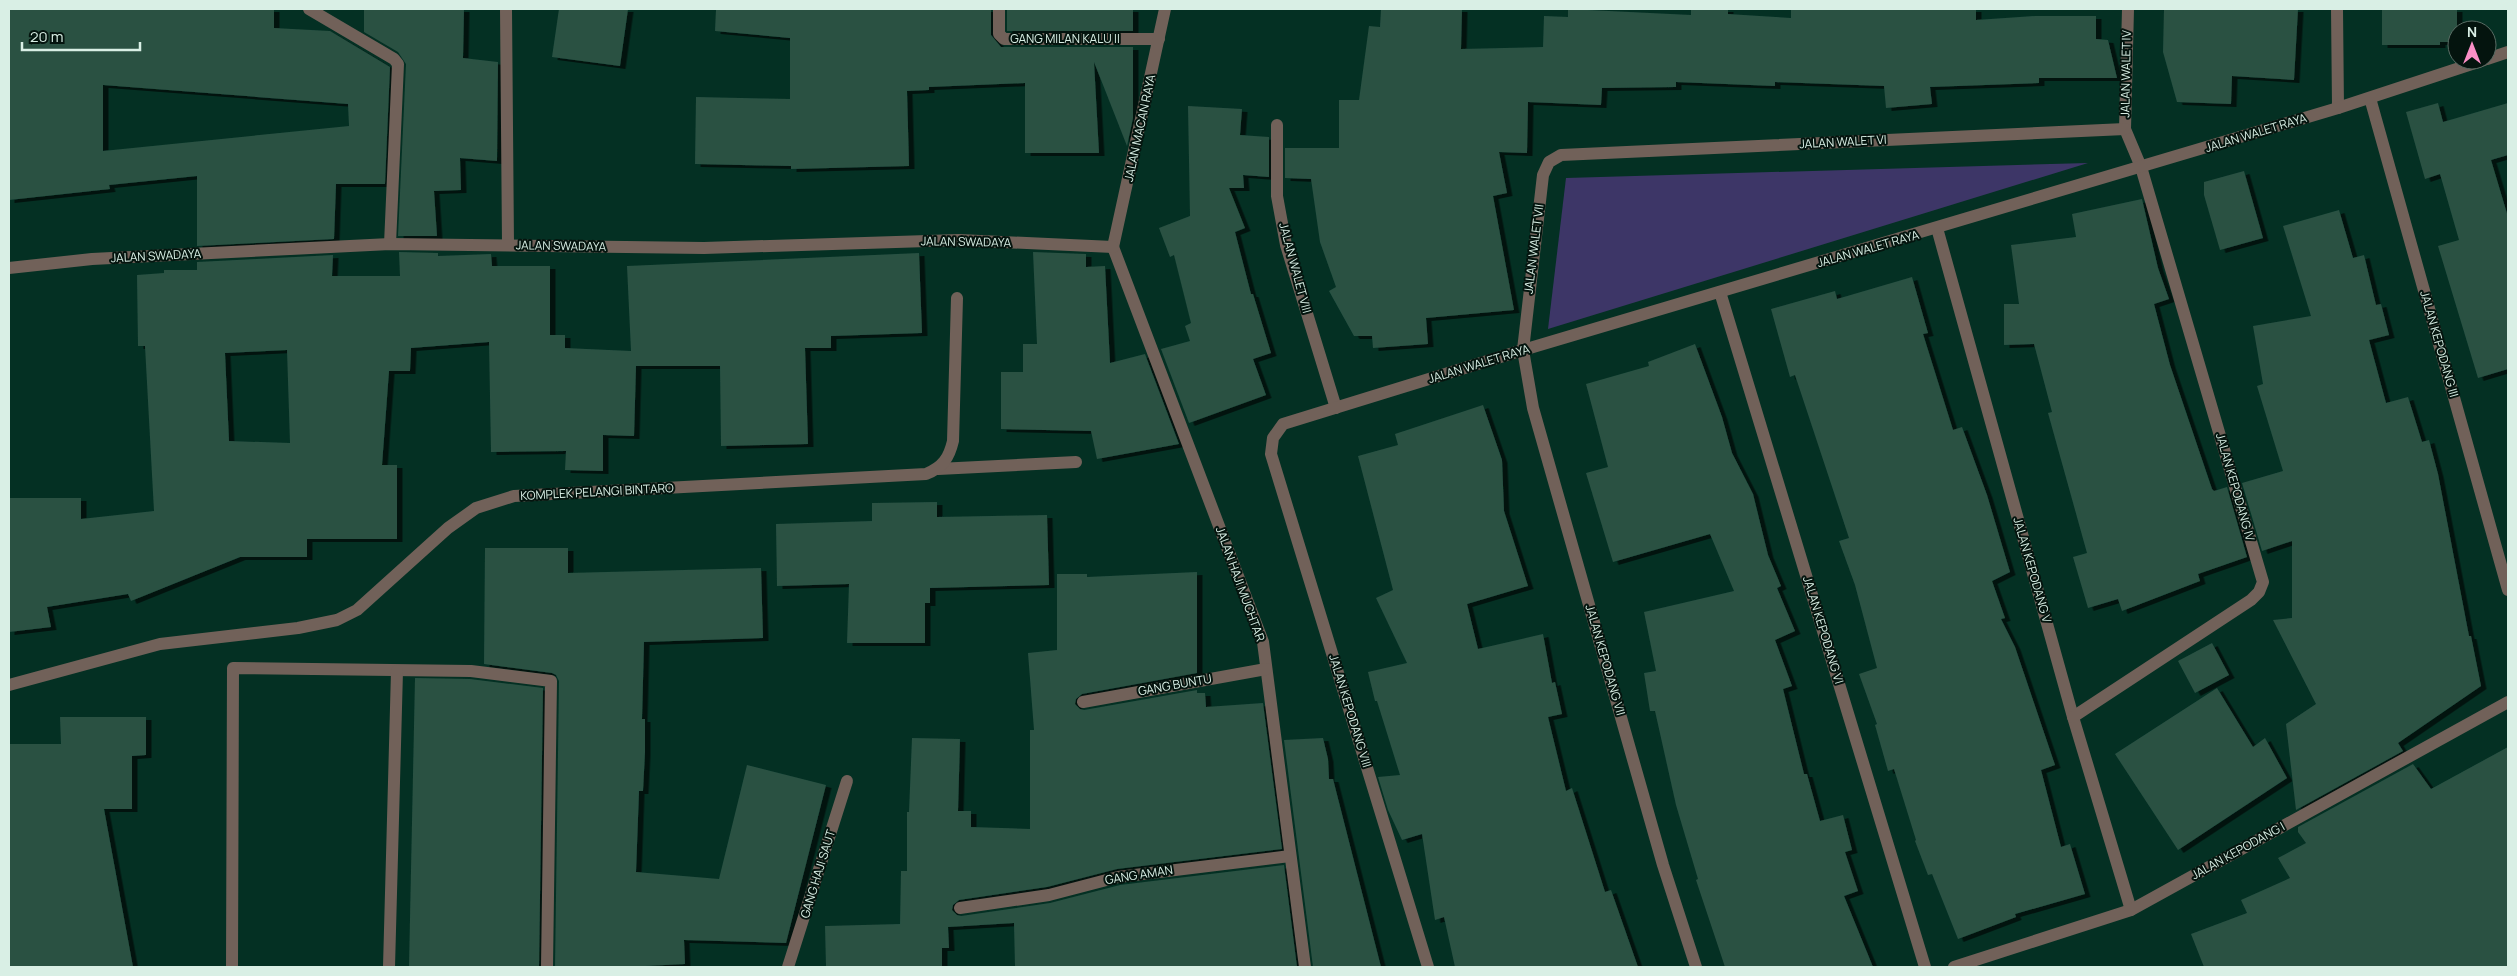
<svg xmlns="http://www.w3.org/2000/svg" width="2517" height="976" viewBox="0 0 2517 976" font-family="Manrope,sans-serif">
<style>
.green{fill:#3d3667}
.building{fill:#295143;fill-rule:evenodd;filter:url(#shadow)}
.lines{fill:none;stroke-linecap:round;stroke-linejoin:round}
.minor{stroke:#716159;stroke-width:12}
.labels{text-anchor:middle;stroke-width:4;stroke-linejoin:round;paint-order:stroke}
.street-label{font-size:12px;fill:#d9efe5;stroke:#04140e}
</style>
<defs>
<filter id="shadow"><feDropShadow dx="5.5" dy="3" stdDeviation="0" flood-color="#0009"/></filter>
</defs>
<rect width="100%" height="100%" fill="#043023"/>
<path class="green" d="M 2088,163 L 1548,329 L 1566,178 Z"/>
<g class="building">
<path d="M 9,9 L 274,9 L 274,28 L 330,31 L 390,67 L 385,184 L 336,184 L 334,239 L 197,246 L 197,176 L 109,185 L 110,189 L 9,200 ZM 103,85 L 348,104 L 349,126 L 103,151 Z"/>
<path d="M 364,9 L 464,9 L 463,58 L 498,62 L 497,161 L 460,158 L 461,190 L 434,191 L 437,236 L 398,236 L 406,64 L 398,52 L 364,32 Z"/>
<path d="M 559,9 L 628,9 L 620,66 L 552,57 Z"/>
<path d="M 716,9 L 991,9 L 991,35 L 1001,47 L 1133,47 L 1133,118 L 1127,146 L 1094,62 L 1099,153 L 1025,153 L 1025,83 L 929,87 L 929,90 L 907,91 L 909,166 L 791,169 L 791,166 L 695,164 L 696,97 L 790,99 L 790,38 L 715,31 Z"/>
<rect x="1007" y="9" width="126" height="22"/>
<path d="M 1381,9 L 1462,9 L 1461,49 L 1543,47 L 1544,16 L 1568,17 L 1568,9 L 1691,15 L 1691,9 L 1728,9 L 1728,14 L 1791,18 L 1791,9 L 1976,9 L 1976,20 L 2035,16 L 2096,16 L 2096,39 L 2108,40 L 2117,78 L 2039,78 L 2039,83 L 1930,87 L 1932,104 L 1886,108 L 1884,86 L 1775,82 L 1775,86 L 1676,82 L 1676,87 L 1602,88 L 1601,105 L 1528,102 L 1527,153 L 1499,152 L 1507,193 L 1493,196 L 1514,310 L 1426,318 L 1428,344 L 1373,348 L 1372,336 L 1354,336 L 1329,291 L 1336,287 L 1320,242 L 1311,179 L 1285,178 L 1285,148 L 1339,148 L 1339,100 L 1359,100 L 1369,26 L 1380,27 Z"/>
<path d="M 2164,9 L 2298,9 L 2294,80 L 2232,76 L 2231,104 L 2177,102 L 2163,52 Z"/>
<path d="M 2382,9 L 2457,9 L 2457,42 L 2440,42 L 2440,45 L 2382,45 Z"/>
<path d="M 2438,103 L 2443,122 L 2508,103 L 2508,155 L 2491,160 L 2508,217 L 2508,369 L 2478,378 L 2438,246 L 2459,240 L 2440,174 L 2425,179 L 2406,112 Z"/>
<path d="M 1188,106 L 1242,109 L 1240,135 L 1269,137 L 1269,177 L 1243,175 L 1244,188 L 1229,188 L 1245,228 L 1235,232 L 1251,294 L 1253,294 L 1271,353 L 1253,359 L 1266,395 L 1189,423 L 1161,349 L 1190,341 L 1185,326 L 1191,323 L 1174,255 L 1170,257 L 1159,228 L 1190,216 Z"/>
<path d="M 2244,171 L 2263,238 L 2220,250 L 2204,195 L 2204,182 Z"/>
<path d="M 2142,199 L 2158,268 L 2169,299 L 2154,304 L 2170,365 L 2212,489 L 2214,491 L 2227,487 L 2247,557 L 2198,574 L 2200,581 L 2122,611 L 2118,599 L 2088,608 L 2073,557 L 2087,553 L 2048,413 L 2052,412 L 2034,344 L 2004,345 L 2004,304 L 2019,304 L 2011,245 L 2076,237 L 2072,214 Z"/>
<path d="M 2339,210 L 2353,258 L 2364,255 L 2376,305 L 2381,304 L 2389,335 L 2369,340 L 2386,403 L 2408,397 L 2422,442 L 2429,440 L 2438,474 L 2469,636 L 2471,636 L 2481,686 L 2398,743 L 2403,751 L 2296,810 L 2286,724 L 2316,704 L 2273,620 L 2292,618 L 2292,541 L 2262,551 L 2242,483 L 2283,471 L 2257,386 L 2263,384 L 2253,326 L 2311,316 L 2283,226 Z"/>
<path d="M 399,252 L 438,253 L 438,256 L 491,254 L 492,266 L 550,266 L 550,335 L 565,335 L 565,348 L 631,351 L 627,266 L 919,253 L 922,333 L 831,336 L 831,348 L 805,348 L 808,444 L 721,446 L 720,366 L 636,366 L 634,436 L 603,435 L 603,471 L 565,470 L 566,451 L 491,452 L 489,342 L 411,348 L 410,371 L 389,371 L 382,465 L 397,465 L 397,539 L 307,539 L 307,557 L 240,557 L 131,601 L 128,594 L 47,607 L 51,627 L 9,632 L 9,498 L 81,498 L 81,519 L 154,511 L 145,346 L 138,346 L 137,275 L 164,273 L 164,270 L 197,270 L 197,262 L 333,255 L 332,276 L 400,276 ZM 287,350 L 290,443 L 229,441 L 225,353 Z"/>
<path d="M 1033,252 L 1086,254 L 1086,267 L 1105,266 L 1110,363 L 1145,354 L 1179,444 L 1097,459 L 1091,431 L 1001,429 L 1001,372 L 1023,372 L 1023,344 L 1037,344 Z"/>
<path d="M 1912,277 L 1928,333 L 1923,334 L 1953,430 L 1962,427 L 1987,495 L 2010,572 L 1992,581 L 2005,618 L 2001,619 L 2015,647 L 2055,765 L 2041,770 L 2061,847 L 2070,844 L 2085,894 L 2015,914 L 2016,917 L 1958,939 L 1932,874 L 1928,875 L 1915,841 L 1916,840 L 1894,769 L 1888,771 L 1875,725 L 1877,724 L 1859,674 L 1877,668 L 1855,585 L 1839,541 L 1849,538 L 1795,375 L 1790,377 L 1771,309 L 1835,291 L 1837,299 Z"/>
<path d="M 1695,344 L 1722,417 L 1732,453 L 1753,494 L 1768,555 L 1781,586 L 1777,588 L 1795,631 L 1775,640 L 1792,686 L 1783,689 L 1804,774 L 1807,774 L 1820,821 L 1843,815 L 1852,850 L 1845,852 L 1858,891 L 1844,896 L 1873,967 L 1725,967 L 1696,880 L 1698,879 L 1676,805 L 1655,711 L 1650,711 L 1644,673 L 1656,671 L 1644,612 L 1734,591 L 1710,534 L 1613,562 L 1586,473 L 1608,467 L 1586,384 L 1649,366 L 1648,362 Z"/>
<path d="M 1483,405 L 1502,460 L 1504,511 L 1528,586 L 1467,604 L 1478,649 L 1543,634 L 1552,683 L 1555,682 L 1562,714 L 1548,717 L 1566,791 L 1572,788 L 1605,892 L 1611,890 L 1638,967 L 1455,967 L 1444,917 L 1435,920 L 1422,834 L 1402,840 L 1388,810 L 1378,777 L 1400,775 L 1377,701 L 1375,701 L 1368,672 L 1407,663 L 1376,598 L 1393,590 L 1358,456 L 1398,445 L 1395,434 Z"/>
<path d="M 937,502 L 937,517 L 1047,515 L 1049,585 L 930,588 L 930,603 L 925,603 L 925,643 L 847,643 L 849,584 L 777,586 L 776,524 L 872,521 L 872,503 Z"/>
<path d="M 485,548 L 568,548 L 568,573 L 761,568 L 763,638 L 644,642 L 642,719 L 645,719 L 645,752 L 643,791 L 639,791 L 636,872 L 719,879 L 747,765 L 826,785 L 786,943 L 684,940 L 685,964 L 626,967 L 555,967 L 559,681 L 556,675 L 552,673 L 484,664 Z"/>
<path d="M 1197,572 L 1197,673 L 1082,694 L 1076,699 L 1075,704 L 1080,709 L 1084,710 L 1197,690 L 1197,693 L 1205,693 L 1206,707 L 1263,703 L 1282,849 L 1117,869 L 1047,887 L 959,900 L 953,905 L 952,910 L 957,915 L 961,916 L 1050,903 L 1120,885 L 1284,865 L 1297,967 L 1015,967 L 1014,923 L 948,927 L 949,948 L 942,948 L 942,967 L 826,967 L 825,926 L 900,924 L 901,871 L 907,871 L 907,812 L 909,812 L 912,738 L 960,739 L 958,811 L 971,811 L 971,827 L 1030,829 L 1030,730 L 1034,730 L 1028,653 L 1057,650 L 1057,574 L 1087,574 L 1087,577 Z"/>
<path d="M 2212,643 L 2229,675 L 2195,693 L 2178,661 Z"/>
<path d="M 415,678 L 470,679 L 543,688 L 539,967 L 409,967 Z"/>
<path d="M 2217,688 L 2253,747 L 2265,738 L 2287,778 L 2178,850 L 2115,754 Z"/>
<path d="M 60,717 L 146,717 L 146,755 L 132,756 L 132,809 L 104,809 L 133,967 L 9,967 L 9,744 L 61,744 Z"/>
<path d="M 1323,738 L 1328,759 L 1329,779 L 1333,779 L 1381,967 L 1313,967 L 1284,740 Z"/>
<path d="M 2508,747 L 2508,967 L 2204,967 L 2191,934 L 2247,913 L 2241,900 L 2290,878 L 2278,858 L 2306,843 L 2298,832 L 2298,827 L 2413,764 L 2431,789 Z"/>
</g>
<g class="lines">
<g class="minor">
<path d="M 309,9 L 394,59 L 398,64 L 390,244"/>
<path d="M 506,9 L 508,245"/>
<path d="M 999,9 L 999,34 L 1004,39 L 1159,39"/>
<path d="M 2337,9 L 2338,108"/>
<path d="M 2487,59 L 2508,52"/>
<path d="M 2370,98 L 2508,590"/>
<path d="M 1277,125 L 1277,196 L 1286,245 L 1336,408"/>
<path d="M 1937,228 L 2073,717 L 2131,910"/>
<path d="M 1113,247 L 1263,642 L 1305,967"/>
<path d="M 1113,247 L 1165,9"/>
<path d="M 9,268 L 92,259 L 390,244 L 704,248 L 959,240 L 1113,247"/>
<path d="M 1720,292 L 1925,967"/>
<path d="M 938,469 L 1076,462"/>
<path d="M 9,685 L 160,644 L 298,628 L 337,620 L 357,610 L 448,528 L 476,508 L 514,496 L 926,474 C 943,467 949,458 953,441 L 957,298"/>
<path d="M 1083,702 L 1266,669"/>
<path d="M 2073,717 L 2251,600 L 2259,592 L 2263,582 L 2141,167 L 2125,129 L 2128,9"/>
<path d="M 960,908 L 1049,895 L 1118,877 L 1290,856"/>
<path d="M 232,967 L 233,668 L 471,671 L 551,681 L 547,967"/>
<path d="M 389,967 L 397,671"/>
<path d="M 788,967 L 847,781"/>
<path d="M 1428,967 L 1271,454 L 1273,438 L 1283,424 L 1523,350 L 2338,108 L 2484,60"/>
<path d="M 1696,967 L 1663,865 L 1533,408 L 1523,350 L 1543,175 L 1549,162 L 1561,155 L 2125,129"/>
<path d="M 1954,967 L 2131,910 L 2508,702"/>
</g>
</g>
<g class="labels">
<g class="street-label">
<text x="1065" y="43">GANG MILAN KALU II</text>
<text transform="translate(2126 74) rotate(-89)" y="4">JALAN WALET IV</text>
<text transform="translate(1140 128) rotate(-78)" y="4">JALAN MACAN RAYA</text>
<text transform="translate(2256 133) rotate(-17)" y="4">JALAN WALET RAYA</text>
<text transform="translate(1843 142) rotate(-3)" y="4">JALAN WALET VI</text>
<text transform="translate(966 242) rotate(1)" y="4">JALAN SWADAYA</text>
<text transform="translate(561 246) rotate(1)" y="4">JALAN SWADAYA</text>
<text transform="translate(1534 249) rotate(-83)" y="4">JALAN WALET VII</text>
<text transform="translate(1868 249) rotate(-16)" y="4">JALAN WALET RAYA</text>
<text transform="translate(156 256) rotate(-3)" y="4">JALAN SWADAYA</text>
<text transform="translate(1295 268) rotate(75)" y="4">JALAN WALET VIII</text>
<text transform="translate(2439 344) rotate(74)" y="4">JALAN KEPODANG III</text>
<text transform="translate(1479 364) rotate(-17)" y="4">JALAN WALET RAYA</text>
<text transform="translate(2235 487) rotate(74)" y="4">JALAN KEPODANG IV</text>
<text transform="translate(597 492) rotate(-3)" y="4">KOMPLEK PELANGI BINTARO</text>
<text transform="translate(2032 570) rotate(74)" y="4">JALAN KEPODANG V</text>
<text transform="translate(1240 584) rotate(70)" y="4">JALAN HAJI MUCHTAR</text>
<text transform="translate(1823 630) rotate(73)" y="4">JALAN KEPODANG VI</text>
<text transform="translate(1605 660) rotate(74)" y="4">JALAN KEPODANG VII</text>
<text transform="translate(1175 685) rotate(-10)" y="4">GANG BUNTU</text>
<text transform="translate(1350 711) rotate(73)" y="4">JALAN KEPODANG VIII</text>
<text transform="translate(2238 851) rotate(-29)" y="4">JALAN KEPODANG I</text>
<text transform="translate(818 874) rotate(-73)" y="4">GANG HAJI SAUT</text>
<text transform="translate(1139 875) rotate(-9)" y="4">GANG AMAN</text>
</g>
</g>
<rect width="2517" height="976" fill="none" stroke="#d9efe5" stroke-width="20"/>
<g transform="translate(2472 45)"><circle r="24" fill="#04140e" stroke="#596c64"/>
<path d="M0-4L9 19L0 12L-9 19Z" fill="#fa8fc6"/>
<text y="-8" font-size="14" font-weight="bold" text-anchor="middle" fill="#d9efe5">N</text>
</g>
<path d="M22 42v8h118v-8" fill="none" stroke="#d9efe5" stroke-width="2.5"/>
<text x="30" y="42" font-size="15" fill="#d9efe5" stroke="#04140e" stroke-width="4" paint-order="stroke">20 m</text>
</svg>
